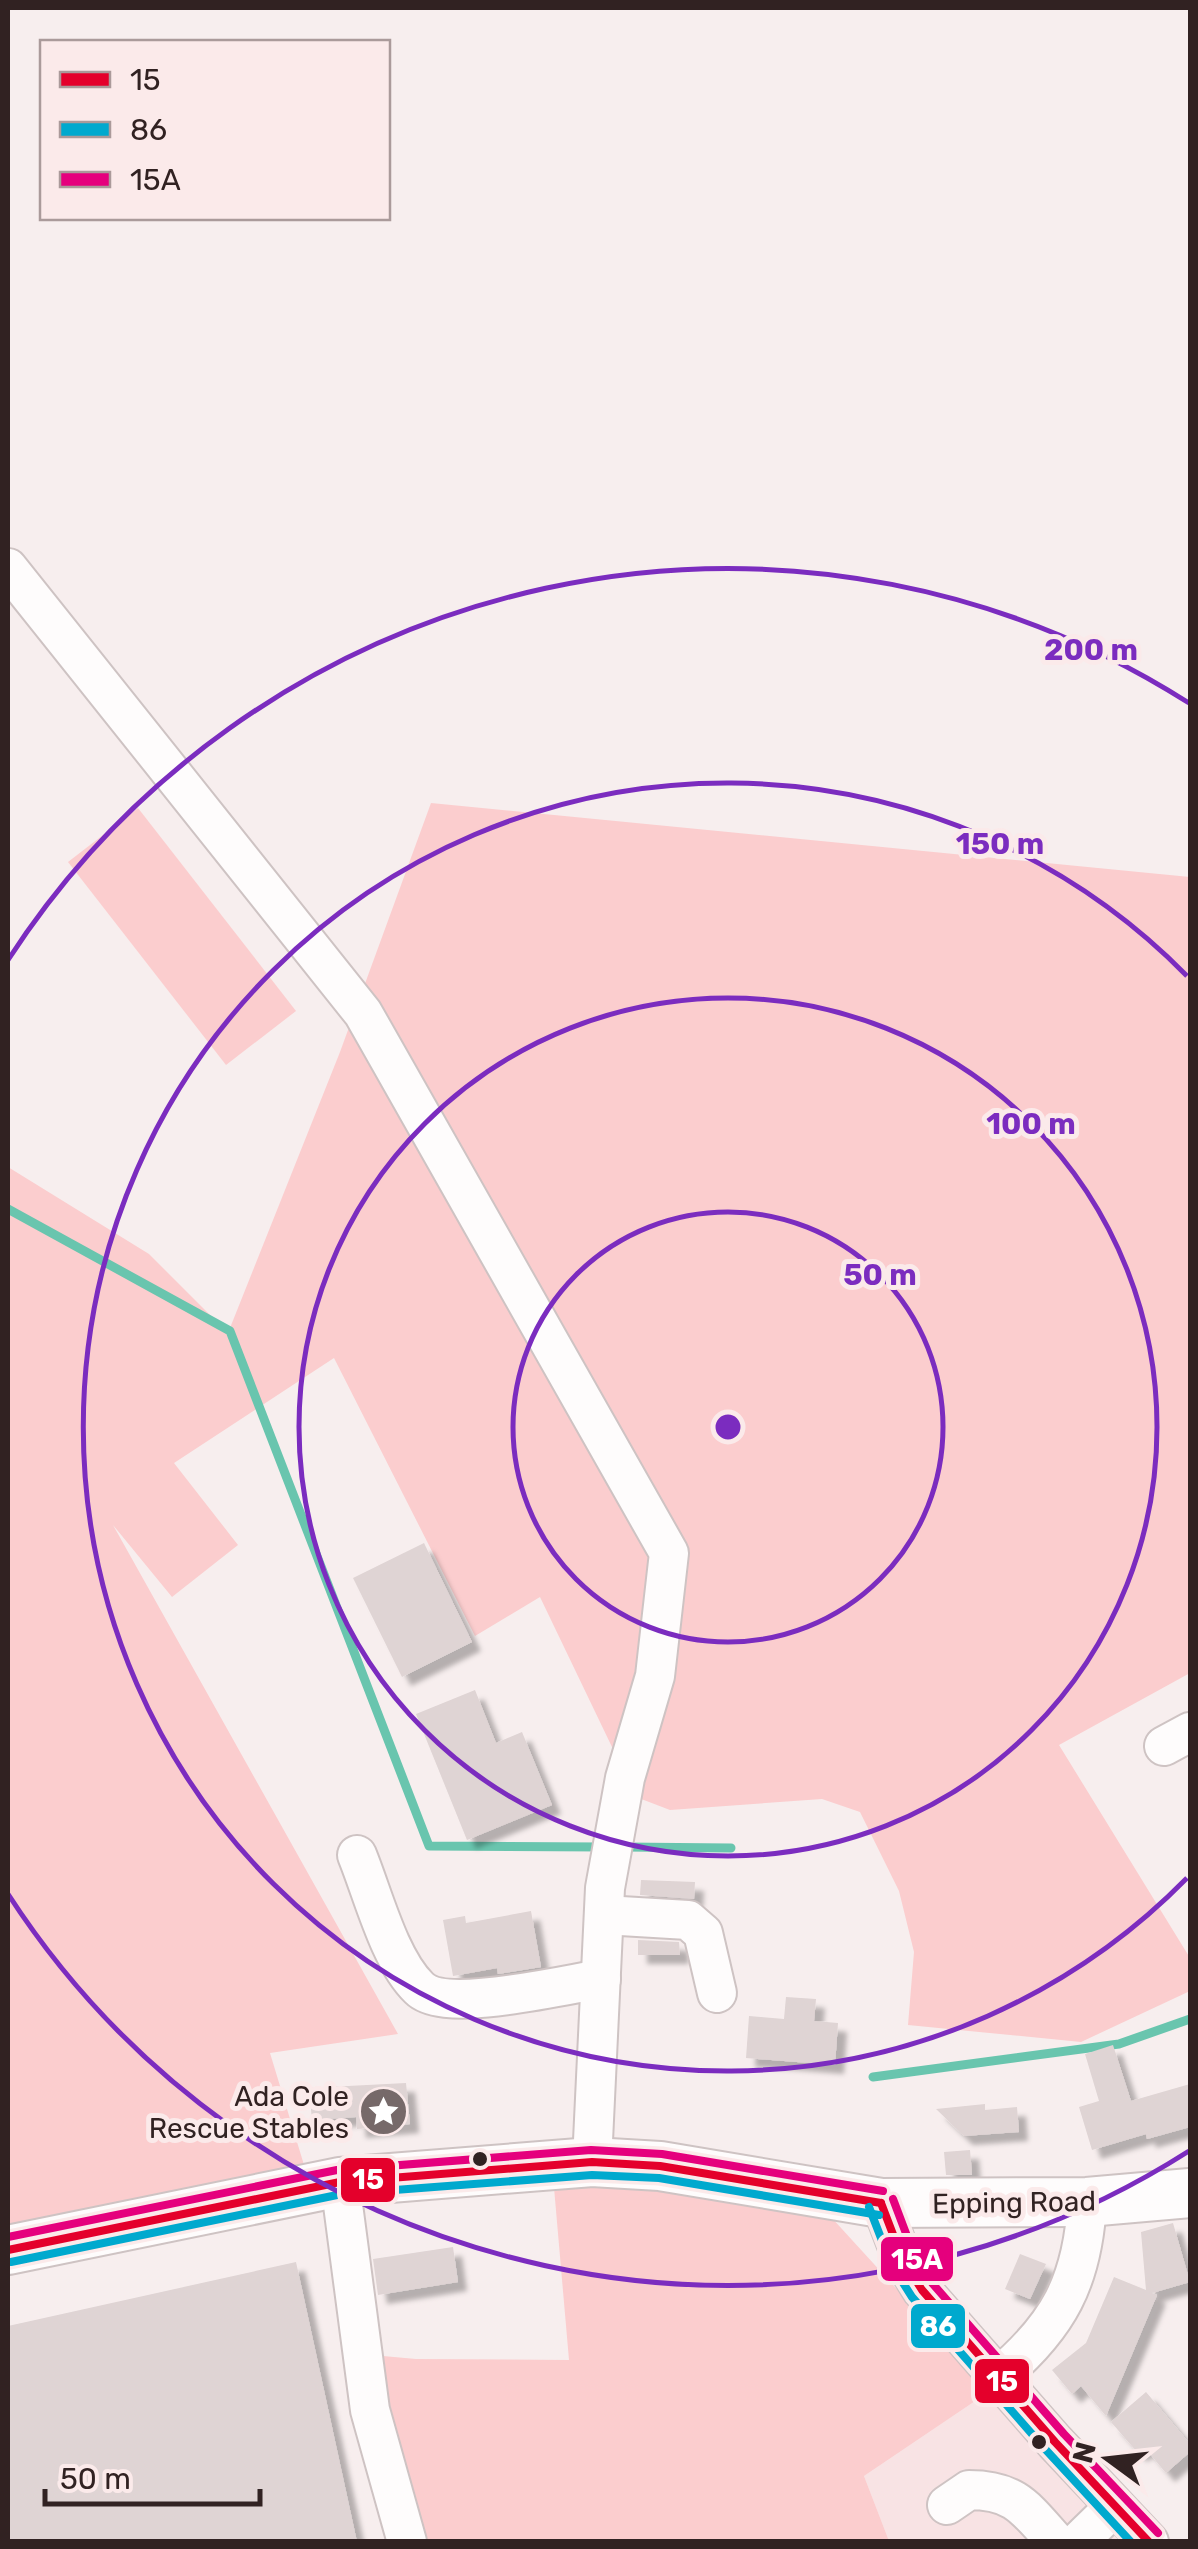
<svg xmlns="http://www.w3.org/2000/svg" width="1198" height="2549" viewBox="0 0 1198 2549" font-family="Rubik,sans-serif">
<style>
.built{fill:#f8e3e4}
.green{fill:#fbcdce}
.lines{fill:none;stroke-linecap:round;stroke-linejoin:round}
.stream{stroke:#69c5ae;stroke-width:9}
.building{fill:#dfd4d4;filter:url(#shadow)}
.minor-casing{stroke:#cec3c3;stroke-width:42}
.major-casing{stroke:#cec3c3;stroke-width:52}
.minor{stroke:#fefcfc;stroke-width:38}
.major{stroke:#fefcfc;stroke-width:48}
.bus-1-casing{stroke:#fbeaea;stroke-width:15}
.bus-2-casing{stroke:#fbeaea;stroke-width:15}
.bus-3-casing{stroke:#fbeaea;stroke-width:15}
.bus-1{stroke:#e4002b;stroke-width:8}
.bus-2{stroke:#00a9ce;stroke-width:8}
.bus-3{stroke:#e5007d;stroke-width:8}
.ring{fill:none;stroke:#7b2cbf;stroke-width:5}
.bus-dot{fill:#312222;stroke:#fbeaea;stroke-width:4}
.labels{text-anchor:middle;stroke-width:10;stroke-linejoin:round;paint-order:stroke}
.poi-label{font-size:28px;fill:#312222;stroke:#fbeaea;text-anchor:end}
.street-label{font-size:28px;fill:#312222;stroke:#fbeaea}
.centre{fill:#7b2cbf;stroke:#fbeaea;stroke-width:5}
.ring-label{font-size:30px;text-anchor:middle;font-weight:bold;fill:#7b2cbf;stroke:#fbeaea;stroke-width:10;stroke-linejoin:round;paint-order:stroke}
.line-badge{stroke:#fbeaea;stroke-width:4}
.badge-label{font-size:28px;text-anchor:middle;font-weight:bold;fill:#fff}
</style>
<defs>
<filter id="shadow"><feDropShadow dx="9" dy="9" stdDeviation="2.5" flood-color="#0004"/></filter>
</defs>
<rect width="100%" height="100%" fill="#f7eeee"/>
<path class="built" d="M 990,2391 L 1047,2461 L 1118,2541 L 889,2541 L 864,2476 Z"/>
<g class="green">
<path d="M 431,803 L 1190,877 L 1190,1673 L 1059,1745 L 1190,1958 L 1190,1991 L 1081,2042 L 908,2025 L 914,1952 L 899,1891 L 860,1812 L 822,1799 L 670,1810 L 636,1797 L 540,1597 L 475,1636 L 334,1358 L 174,1463 L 238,1545 L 172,1597 L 113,1525 L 398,2034 L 270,2053 L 311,2188 L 8,2242 L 8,1167 L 149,1254 L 228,1333 L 340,1052 Z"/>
<path d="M 138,808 L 296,1011 L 226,1065 L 68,862 Z"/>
<path d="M 553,2176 L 831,2217 L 990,2391 L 864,2476 L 889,2541 L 416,2541 L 372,2355 L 416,2359 L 569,2360 Z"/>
</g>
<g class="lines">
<g class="stream">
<path d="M 8,1209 L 230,1331 L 429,1846 L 603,1847"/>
<path d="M 624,1847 L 731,1848"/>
<path d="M 873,2077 L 1119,2044 L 1190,2019"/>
</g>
</g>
<g class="building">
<path d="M 424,1543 L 472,1642 L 402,1677 L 353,1578 Z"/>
<path d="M 475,1690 L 496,1743 L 522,1732 L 552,1805 L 467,1840 L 416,1714 Z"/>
<path d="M 641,1880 L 695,1882 L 694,1899 L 640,1895 Z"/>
<path d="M 531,1911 L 541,1967 L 498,1974 L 497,1968 L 453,1976 L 443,1920 L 465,1916 L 466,1923 Z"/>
<path d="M 638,1940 L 679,1942 L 680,1955 L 638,1955 Z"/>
<path d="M 786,1997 L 816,1999 L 814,2021 L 838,2023 L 835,2065 L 746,2058 L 749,2016 L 784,2019 Z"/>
<path d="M 1113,2045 L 1131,2101 L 1190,2084 L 1190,2127 L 1147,2139 L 1146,2134 L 1092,2150 L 1079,2107 L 1099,2101 L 1085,2054 Z"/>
<path d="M 406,2083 L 410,2124 L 357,2129 L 356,2117 L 312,2120 L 309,2088 Z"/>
<path d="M 985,2104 L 985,2110 L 1017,2107 L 1019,2132 L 964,2136 L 936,2109 Z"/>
<path d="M 970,2150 L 972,2175 L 946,2175 L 944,2152 Z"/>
<path d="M 1173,2223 L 1190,2282 L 1152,2293 L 1157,2295 L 1106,2416 L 1081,2386 L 1072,2394 L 1052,2370 L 1086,2343 L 1114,2277 L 1146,2290 L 1141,2232 Z"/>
<path d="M 453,2247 L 458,2282 L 378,2295 L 373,2259 Z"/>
<path d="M 1020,2254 L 1046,2264 L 1030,2299 L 1005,2289 Z"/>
<path d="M 296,2262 L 357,2542 L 8,2542 L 8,2326 Z"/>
<path d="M 1146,2392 L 1190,2444 L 1190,2452 L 1166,2473 L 1145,2448 L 1138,2453 L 1111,2422 Z"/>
</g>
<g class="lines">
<defs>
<g id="minor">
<path d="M 8,568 L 363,1013 L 669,1553 L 655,1676 L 625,1778 L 605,1888 L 592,2162"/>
<path d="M 1164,1746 L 1190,1732"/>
<path d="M 357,1855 C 373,1894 389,1959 419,1988 C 445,2014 563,1985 601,1979"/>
<path d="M 604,1915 L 688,1920 L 703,1933 L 717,1993"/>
<path d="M 340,2182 L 370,2410 L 407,2542"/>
<path d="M 881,2203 L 902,2258 L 922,2290 L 1055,2442 L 1149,2542"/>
<path d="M 998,2377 C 1058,2327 1083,2281 1087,2202"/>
<path d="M 947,2505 L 969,2490 C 1016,2490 1026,2509 1056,2542"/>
<path d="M 1078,2542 L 1114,2507"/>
</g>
<path id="major" d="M 8,2250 L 340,2182 L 592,2162 L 660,2166 L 881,2203 L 1087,2202 L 1190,2193"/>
</defs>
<use href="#minor" class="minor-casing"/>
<use href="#major" class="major-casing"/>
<use href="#minor" class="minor"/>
<use href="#major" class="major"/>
<defs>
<g id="bus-1">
<path d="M 881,2203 L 902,2258 L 922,2290 L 1055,2442 L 1149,2542"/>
<path d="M 8,2250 L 340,2182 L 592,2162 L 660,2166 L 881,2203"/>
</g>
<g id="bus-2">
<path d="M 869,2207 L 891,2264 L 912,2297 L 1046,2450 L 1131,2542"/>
<path d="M 11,2262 L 342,2194 L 592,2175 L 659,2178 L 879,2215"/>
</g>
<g id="bus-3">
<path d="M 893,2199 L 913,2252 L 932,2283 L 1064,2434 L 1158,2533"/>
<path d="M 8,2237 L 337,2170 L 591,2150 L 662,2154 L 883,2191"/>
</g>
</defs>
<use href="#bus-1" class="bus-1-casing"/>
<use href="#bus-2" class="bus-2-casing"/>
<use href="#bus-3" class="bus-3-casing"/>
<use href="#bus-1" class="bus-1"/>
<use href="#bus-2" class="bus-2"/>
<use href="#bus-3" class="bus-3"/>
</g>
<g class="ring">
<circle cx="728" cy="1427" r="215"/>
<circle cx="728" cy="1427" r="429"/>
<path d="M1187 1878A644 644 0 1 1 1187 976"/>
<path d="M1189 2151A858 858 0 0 1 8 1894M8 960A858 858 0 0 1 1189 703"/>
</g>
<defs>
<symbol id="sight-disc" viewBox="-11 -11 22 22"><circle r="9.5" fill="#766969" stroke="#fbeaea"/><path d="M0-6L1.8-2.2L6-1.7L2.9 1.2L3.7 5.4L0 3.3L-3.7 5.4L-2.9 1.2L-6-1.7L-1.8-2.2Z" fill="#fff"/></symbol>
</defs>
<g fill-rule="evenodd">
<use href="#sight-disc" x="356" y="2084" width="55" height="55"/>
</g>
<g class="bus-dot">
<circle cx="480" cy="2159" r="9"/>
<circle cx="1039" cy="2442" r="9"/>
</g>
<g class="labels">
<g class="poi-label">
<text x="349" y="2106">Ada Cole<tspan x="349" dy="32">Rescue Stables</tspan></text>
</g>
<g class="street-label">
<text transform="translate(1014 2202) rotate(-1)" y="10">Epping Road</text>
</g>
</g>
<circle cx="728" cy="1427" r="15" class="centre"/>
<g class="ring-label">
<text x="1091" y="660">200 m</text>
<text x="1000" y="854">150 m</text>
<text x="1031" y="1134">100 m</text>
<text x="880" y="1285">50 m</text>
</g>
<g class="line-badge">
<rect x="339" y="2156" width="58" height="48" rx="10" fill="#e4002b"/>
<rect x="879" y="2235" width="76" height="48" rx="10" fill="#e5007d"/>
<rect x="909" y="2302" width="58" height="48" rx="10" fill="#00a9ce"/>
<rect x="973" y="2357" width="58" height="48" rx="10" fill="#e4002b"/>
</g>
<g class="badge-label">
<text x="368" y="2189">15</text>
<text x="917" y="2269">15A</text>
<text x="938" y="2336">86</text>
<text x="1002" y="2391">15</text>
</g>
<rect width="1198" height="2549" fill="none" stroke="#312222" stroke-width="20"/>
<rect x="40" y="40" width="350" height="180" fill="#fbeaea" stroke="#aa9a9a" stroke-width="2.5"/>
<rect x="60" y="72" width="50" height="15" fill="#e4002b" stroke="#aa9a9a" stroke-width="2.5"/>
<text x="130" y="90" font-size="30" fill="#312222">15</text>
<rect x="60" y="122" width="50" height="15" fill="#00a9ce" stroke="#aa9a9a" stroke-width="2.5"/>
<text x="130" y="140" font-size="30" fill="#312222">86</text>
<rect x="60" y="172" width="50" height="15" fill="#e5007d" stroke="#aa9a9a" stroke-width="2.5"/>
<text x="130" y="190" font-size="30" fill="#312222">15A</text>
<g transform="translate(1108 2459) rotate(285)" stroke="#fbeaea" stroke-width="8" paint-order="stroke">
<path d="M0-8L18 38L0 25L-18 38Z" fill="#312222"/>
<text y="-15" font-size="28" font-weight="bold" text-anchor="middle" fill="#312222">N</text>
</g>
<path d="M45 2489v15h215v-15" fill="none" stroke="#312222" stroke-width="5"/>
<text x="60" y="2489" font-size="30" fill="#312222" stroke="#fbeaea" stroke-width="8" paint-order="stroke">50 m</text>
</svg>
